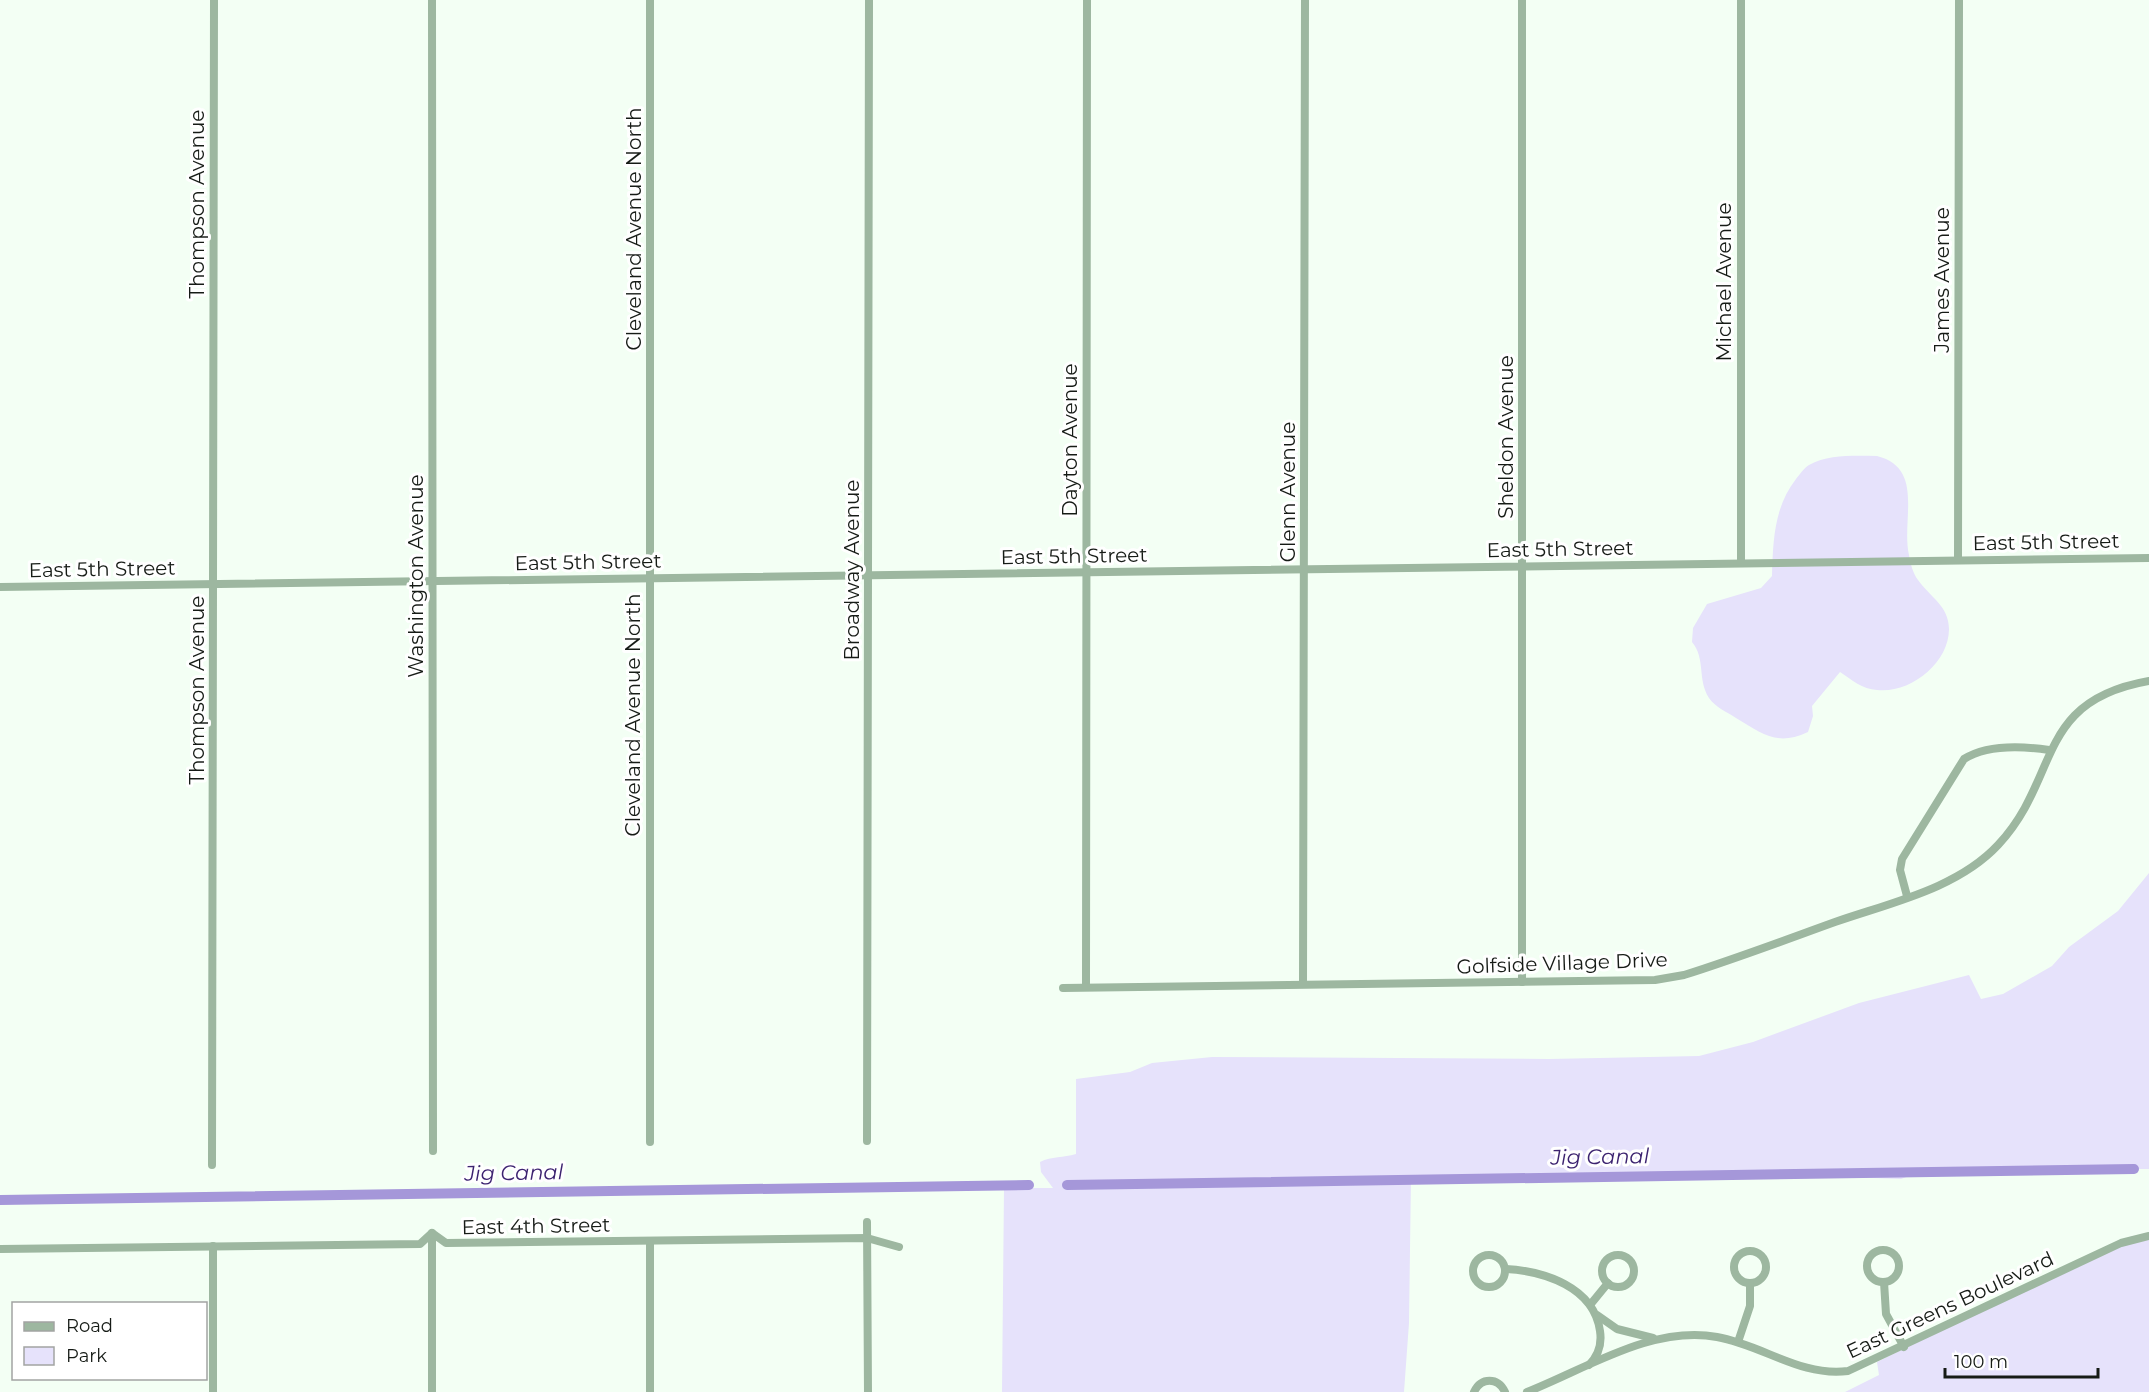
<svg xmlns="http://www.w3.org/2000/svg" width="2149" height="1392" viewBox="0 0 2149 1392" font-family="Montserrat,sans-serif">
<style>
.green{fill:#e6e2fb}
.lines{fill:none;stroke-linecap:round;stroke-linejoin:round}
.canal{stroke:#a597d9;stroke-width:10}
.street{stroke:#9db7a0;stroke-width:8}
.labels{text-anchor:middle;stroke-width:6;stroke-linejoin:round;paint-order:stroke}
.street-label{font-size:20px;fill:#161b16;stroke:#fff}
.water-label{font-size:21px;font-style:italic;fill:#3c2370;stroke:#fff}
</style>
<rect width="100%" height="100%" fill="#f3fff4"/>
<g class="green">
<path d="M 1877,456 C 1925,468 1901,520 1909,555 C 1910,562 1913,574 1918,580 C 1930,597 1949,606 1949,629 C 1949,664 1909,694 1877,690 C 1862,689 1852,680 1840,672 L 1812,706 L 1813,716 L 1808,732 C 1776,747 1762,733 1736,718 C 1727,712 1715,707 1709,698 C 1697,679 1706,659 1692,642 L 1693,628 L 1707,604 L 1761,588 L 1772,576 C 1773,541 1774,507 1796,479 C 1800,474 1804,468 1809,465 C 1829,454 1855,456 1877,456 Z"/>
<path d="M 2149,873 L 2149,1169 L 1931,1168 L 1901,1179 L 1818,1176 L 1411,1176 L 1409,1323 L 1404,1392 L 1002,1392 L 1004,1188 L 1053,1188 L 1041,1172 L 1040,1162 C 1052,1156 1063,1158 1076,1154 L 1076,1079 L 1130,1072 L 1152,1063 L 1212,1057 L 1549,1059 L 1699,1056 L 1753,1042 L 1859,1003 L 1969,975 L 1981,999 L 2003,994 L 2052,966 L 2069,947 L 2118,911 Z"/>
<path d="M 2149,1235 L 2149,1392 L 1845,1392 L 1879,1375 L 1877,1362 L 2132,1236 Z"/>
</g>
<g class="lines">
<g class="canal">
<path d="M 1067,1185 L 2134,1169"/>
<path d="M 0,1200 L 1029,1185"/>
</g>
<g class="street">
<path d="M 432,0 L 433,1151"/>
<path d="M 1958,560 L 1959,0"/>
<path d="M 1741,563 L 1741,0"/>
<path d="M 0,587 L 2149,558"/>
<path d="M 1907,896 L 1900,870 L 1902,859 L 1964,759 C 1988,744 2022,746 2049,750"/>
<path d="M 1522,982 L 1522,0"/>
<path d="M 1303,984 L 1305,0"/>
<path d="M 1086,987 L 1087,0"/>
<path d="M 1063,988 L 1655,980 L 1684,975 C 1735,959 1785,940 1835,922 C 1889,903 1957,889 1998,845 C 2061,778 2034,701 2149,681"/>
<path d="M 867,1141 L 869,0"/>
<path d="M 650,1142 L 650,0"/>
<path d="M 212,1165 L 214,0"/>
<path d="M 867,1222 L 868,1392"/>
<path d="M 432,1233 L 432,1392"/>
<path d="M 650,1241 L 650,1392"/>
<path d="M 213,1246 L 213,1392"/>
<path d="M 0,1249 L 420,1244 L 432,1233 L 446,1243 L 867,1238 L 899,1247"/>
<circle cx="1883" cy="1266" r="16"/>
<circle cx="1750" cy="1267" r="16"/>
<circle cx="1489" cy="1271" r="16"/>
<circle cx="1618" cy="1271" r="16"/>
<path d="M 1506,1269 C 1544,1271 1594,1287 1600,1331 C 1602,1344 1598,1356 1589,1365"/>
<path d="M 1884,1282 L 1886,1314 L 1904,1347"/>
<path d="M 1590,1305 L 1608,1283"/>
<path d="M 1597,1315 L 1617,1329 L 1653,1338"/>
<path d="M 1738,1342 L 1750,1306 L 1750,1284"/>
<path d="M 1474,1392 C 1481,1377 1498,1377 1505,1392"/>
<path d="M 1527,1392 C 1586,1369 1652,1325 1717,1337 C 1763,1345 1800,1377 1848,1371 L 2121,1243 L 2149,1236"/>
</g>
</g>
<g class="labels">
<g class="street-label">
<text transform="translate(197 204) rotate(-90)" y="7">Thompson Avenue</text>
<text transform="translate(634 229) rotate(-90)" y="7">Cleveland Avenue North</text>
<text transform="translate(1942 280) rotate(-90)" y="7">James Avenue</text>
<text transform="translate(1724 282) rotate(-90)" y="7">Michael Avenue</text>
<text transform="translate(1506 437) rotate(-90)" y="7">Sheldon Avenue</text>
<text transform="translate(1070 440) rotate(-90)" y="7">Dayton Avenue</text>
<text transform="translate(1288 492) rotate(-90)" y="7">Glenn Avenue</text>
<text transform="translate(2046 542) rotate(-1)" y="7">East 5th Street</text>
<text transform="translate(1560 549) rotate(-1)" y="7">East 5th Street</text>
<text transform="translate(1074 556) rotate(-1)" y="7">East 5th Street</text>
<text transform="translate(588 562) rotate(-1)" y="7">East 5th Street</text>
<text transform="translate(102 569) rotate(-1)" y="7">East 5th Street</text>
<text transform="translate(852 570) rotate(-90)" y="7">Broadway Avenue</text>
<text transform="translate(416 576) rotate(-90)" y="7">Washington Avenue</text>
<text transform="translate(197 690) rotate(-90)" y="7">Thompson Avenue</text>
<text transform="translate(633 715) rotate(-90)" y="7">Cleveland Avenue North</text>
<text transform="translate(1562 963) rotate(-2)" y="7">Golfside Village Drive</text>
<text transform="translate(536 1226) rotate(-1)" y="7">East 4th Street</text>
<text transform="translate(1950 1305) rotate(-25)" y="7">East Greens Boulevard</text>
</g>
<g class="water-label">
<text transform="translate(1600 1157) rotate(-1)" y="7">Jig Canal</text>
<text transform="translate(514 1173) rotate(-1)" y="7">Jig Canal</text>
</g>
</g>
<rect x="12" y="1302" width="195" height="78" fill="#ffffff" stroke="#a2a4a2" stroke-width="1.5"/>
<rect x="24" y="1322" width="30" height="9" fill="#9db7a0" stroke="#a2a4a2" stroke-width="1.5"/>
<text x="66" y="1332" font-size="18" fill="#161b16">Road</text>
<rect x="24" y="1347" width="30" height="18" fill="#e6e2fb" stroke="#a2a4a2" stroke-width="1.5"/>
<text x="66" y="1362" font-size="18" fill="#161b16">Park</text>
<path d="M1945 1368v9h153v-9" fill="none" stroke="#161b16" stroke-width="3"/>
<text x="1954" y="1368" font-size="18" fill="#161b16" stroke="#ffffff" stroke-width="4.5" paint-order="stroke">100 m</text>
</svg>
